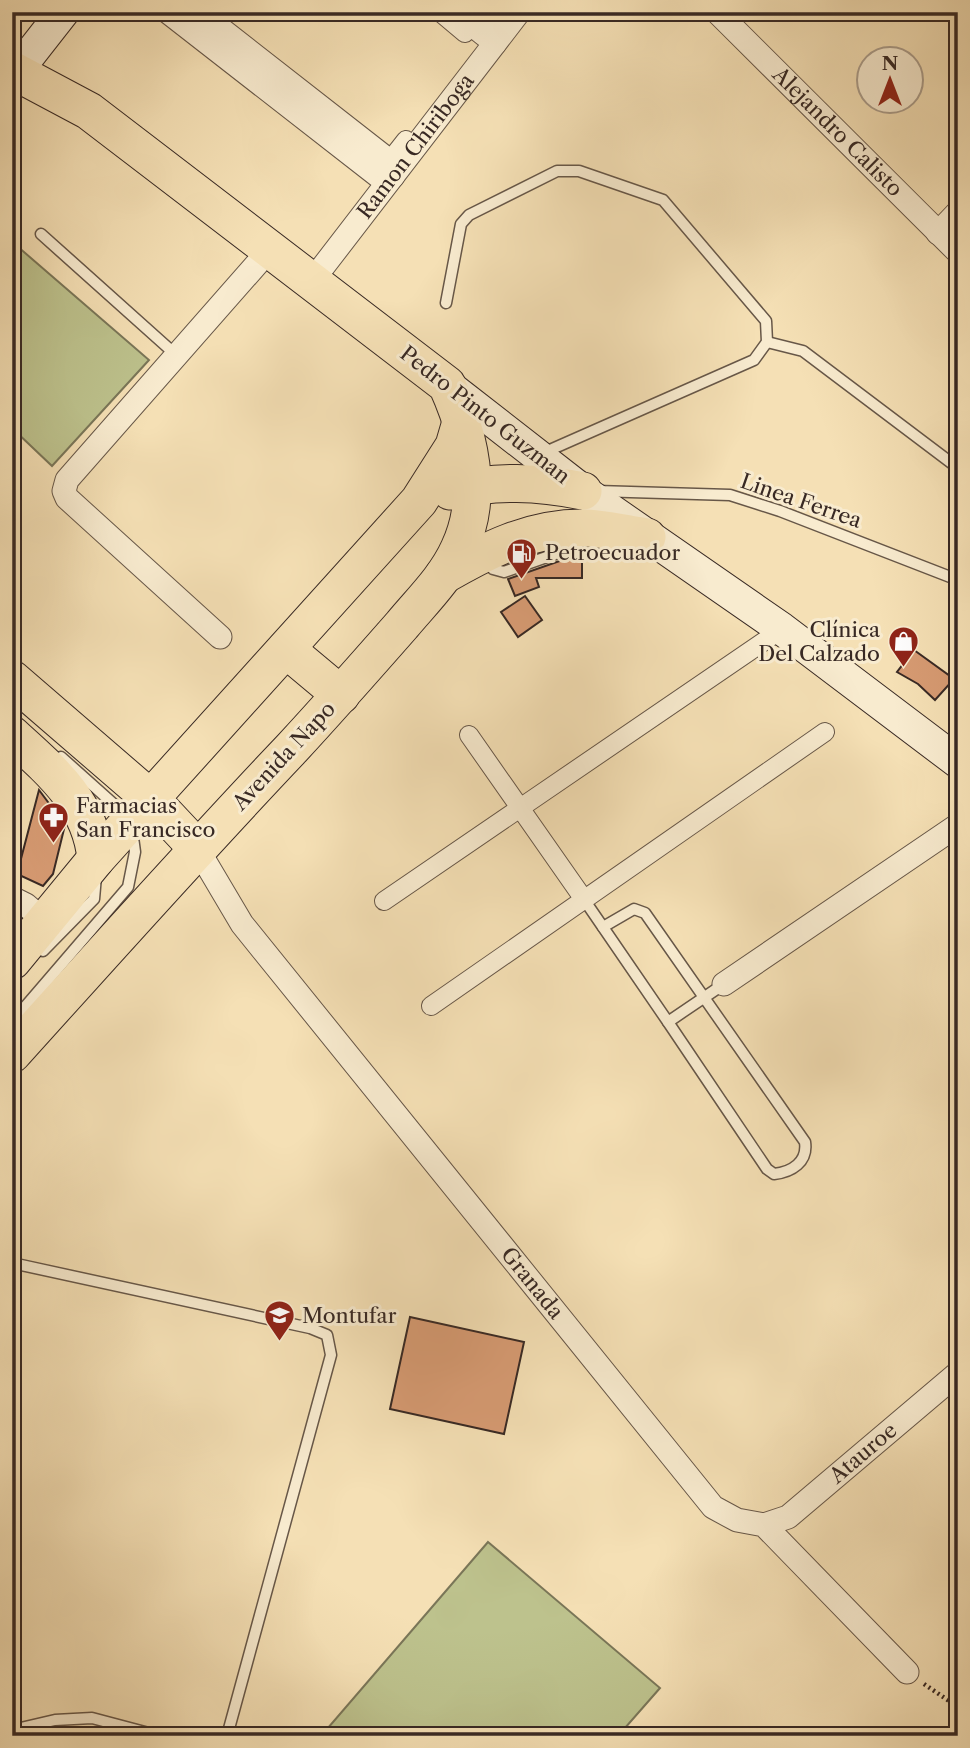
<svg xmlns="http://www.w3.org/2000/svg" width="970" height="1748" viewBox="0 0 970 1748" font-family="'Libre Caslon Text',serif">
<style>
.green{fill:#bdc28d;stroke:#7a7658;stroke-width:2}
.building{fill:#d79b73;stroke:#382924;stroke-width:2}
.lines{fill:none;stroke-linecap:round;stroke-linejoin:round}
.service-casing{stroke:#675748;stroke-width:13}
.pedestrian-casing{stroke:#675748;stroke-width:20}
.minor-casing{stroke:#675748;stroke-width:25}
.secondary-casing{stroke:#382924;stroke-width:34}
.primary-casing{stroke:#382924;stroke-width:39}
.path{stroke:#382924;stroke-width:4.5;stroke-dasharray:2 3.5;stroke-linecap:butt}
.service{stroke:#f8ebcf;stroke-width:10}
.pedestrian{stroke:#f8ebcf;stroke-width:18}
.minor{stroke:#f8ebcf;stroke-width:23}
.secondary{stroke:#f8ebcf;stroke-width:32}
.primary{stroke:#f5e0b5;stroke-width:37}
.labels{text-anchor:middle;stroke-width:6;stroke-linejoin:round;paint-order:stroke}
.street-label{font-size:21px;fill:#382924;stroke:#f8ebcf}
.poi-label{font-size:21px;fill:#382924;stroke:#f8ebcf;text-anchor:start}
</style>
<rect width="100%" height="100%" fill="#f5e0b5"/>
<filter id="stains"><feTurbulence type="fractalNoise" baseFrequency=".00286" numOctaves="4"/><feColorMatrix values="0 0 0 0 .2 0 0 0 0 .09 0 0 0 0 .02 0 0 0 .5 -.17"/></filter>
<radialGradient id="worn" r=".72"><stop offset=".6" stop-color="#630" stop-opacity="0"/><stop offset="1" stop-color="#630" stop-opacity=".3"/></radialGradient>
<g class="green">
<path d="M 17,246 L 149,360 L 52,466 L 12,428 L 12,250 Z"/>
<path d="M 488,1542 L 660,1688 L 618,1736 L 321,1736 Z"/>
</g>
<g class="building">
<path d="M 571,557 L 582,557 L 582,578 L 536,578 L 539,587 L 515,596 L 508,579 Z"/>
<path d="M 525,596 L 542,620 L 518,637 L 501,612 Z"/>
<path d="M 914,650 L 954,679 L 935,700 L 918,684 L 897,672 Z"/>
<path d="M 39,790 L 65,825 L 53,874 L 43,886 L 17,874 Z"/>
<path d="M 410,1317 L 524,1342 L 504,1434 L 390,1409 Z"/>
</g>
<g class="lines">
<defs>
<g id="service">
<path d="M 41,234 L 175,354"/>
<path d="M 446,303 L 461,224 L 469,215 L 557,171 L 579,171 L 663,200 L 766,321 L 767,342 L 754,360 L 543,453"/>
<path d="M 767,342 L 803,351 L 958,468"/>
<path d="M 597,491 L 730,495 L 780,511 L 958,580"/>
<path d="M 483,560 L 493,569 L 504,572 L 575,547 L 582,534"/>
<path d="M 61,757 L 127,816"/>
<path d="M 583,898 L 668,1022 L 724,984"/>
<path d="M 603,927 L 634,909 L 645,913 L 805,1142 C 808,1162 792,1172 774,1174 L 767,1169 L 668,1022"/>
<path d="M 43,951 L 94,899 L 96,876"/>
<path d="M 12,1022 L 128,887 L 135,852 L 132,830"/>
<path d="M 12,1263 L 310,1328 L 327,1335 L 331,1355 L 227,1736"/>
<path d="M 12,1730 L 55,1720 L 92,1718 L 160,1736"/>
</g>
<g id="pedestrian">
<path d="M 164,12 L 377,178"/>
<path d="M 203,12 L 391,159 L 406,140"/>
<path d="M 440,12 L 465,33"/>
<path d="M 476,12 L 494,27 L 505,12"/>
<path d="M 469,735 L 583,898"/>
<path d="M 384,901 L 782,629"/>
<path d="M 431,1006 L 825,732"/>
</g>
<g id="minor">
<path d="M 184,12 L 393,176"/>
<path d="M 456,12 L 495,43"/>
<path id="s1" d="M 717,12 L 958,252"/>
<path d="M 938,233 L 958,212"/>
<path id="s2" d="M 312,281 L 519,12"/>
<path d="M 220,637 L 67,498 L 64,491 L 67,480 L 270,249"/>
<path id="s3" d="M 197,848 L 242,924 L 713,1507 L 737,1520 L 764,1525 L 907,1672"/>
<path d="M 12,898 L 26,905 L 47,923"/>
<path d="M 724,984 L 958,825"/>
<path id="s4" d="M 764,1525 L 788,1517 L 958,1373"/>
</g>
<g id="secondary">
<path d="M 16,72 L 63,12"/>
<path d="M 447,385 L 583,491 L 782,629 L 958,762"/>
</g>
<g id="primary">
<path d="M 12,70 L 89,111 L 447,385 C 470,436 484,496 459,549 C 446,578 422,601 402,625 C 366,666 330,707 292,748 C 197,848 105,951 12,1054"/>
<path d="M 450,491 C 496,480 538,482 583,491"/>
<path d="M 444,575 C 487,550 530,528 582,528 C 603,528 626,534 647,537"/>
<path d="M 286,649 L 341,695"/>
<path d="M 12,679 L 151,799 L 197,848"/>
<path d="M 12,735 C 52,771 91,804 96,859"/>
<path d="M 12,961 L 96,859 L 419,501 L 454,446 L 461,422"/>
</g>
</defs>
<use href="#service" class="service-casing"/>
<use href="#pedestrian" class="pedestrian-casing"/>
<use href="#minor" class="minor-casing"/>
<use href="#secondary" class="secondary-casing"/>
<use href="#primary" class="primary-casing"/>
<path class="path" d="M 924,1684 L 958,1707"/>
<use href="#service" class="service"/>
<use href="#pedestrian" class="pedestrian"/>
<use href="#minor" class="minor"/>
<use href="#secondary" class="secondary"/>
<use href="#primary" class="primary"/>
</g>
<defs>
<symbol id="fuel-pin" viewBox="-11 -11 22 30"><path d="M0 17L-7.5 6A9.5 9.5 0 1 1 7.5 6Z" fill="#8f2418" stroke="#f8ebcf"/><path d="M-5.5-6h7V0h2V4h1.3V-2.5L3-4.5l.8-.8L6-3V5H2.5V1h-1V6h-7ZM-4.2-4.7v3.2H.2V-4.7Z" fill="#fff"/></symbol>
<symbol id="shop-pin" viewBox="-11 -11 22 30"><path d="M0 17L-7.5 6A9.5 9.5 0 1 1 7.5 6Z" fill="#8f2418" stroke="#f8ebcf"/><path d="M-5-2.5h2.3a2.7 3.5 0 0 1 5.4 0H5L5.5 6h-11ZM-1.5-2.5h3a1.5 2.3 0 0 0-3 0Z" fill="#fff"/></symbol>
<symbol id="pharmacy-pin" viewBox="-11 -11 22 30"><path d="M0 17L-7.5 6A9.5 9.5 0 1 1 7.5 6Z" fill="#8f2418" stroke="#f8ebcf"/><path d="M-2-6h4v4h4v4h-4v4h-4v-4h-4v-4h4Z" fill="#fff"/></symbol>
<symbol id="university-pin" viewBox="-11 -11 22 30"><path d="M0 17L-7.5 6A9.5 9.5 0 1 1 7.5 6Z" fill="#8f2418" stroke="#f8ebcf"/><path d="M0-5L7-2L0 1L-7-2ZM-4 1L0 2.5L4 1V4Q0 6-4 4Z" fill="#fff"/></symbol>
</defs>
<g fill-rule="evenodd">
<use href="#fuel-pin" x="504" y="536" width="35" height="47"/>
<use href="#shop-pin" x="886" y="624" width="35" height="47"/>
<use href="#pharmacy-pin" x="36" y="800" width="35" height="47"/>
<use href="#university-pin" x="262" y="1298" width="35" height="47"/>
</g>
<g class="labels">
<g class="street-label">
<text dy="7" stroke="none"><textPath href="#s1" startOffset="170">Alejandro Calisto</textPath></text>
<text dy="7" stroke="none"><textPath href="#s2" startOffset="170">Ramon Chiriboga</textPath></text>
<text transform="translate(485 415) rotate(38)" y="7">Pedro Pinto Guzman</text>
<text transform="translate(801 501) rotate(19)" y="7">Linea Ferrea</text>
<text transform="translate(284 756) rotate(-47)" y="7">Avenida Napo</text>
<text dy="7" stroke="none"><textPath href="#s3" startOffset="550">Granada</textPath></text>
<text dy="7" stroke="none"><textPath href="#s4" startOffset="124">Atauroe</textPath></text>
</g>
<g class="poi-label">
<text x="545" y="560">Petroecuador</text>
<text x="880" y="637" text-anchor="end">Clínica<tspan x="880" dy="24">Del Calzado</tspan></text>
<text x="76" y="813">Farmacias<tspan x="76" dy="24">San Francisco</tspan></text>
<text x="302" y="1323">Montufar</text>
</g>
</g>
<rect width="970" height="1748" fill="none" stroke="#f5e0b5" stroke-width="42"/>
<rect x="14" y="14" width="942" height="1720" fill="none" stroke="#382924" stroke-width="3.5"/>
<rect x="21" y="21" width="928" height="1706" fill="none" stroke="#382924" stroke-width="2"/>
<g transform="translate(890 80)"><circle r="33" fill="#f8ebcf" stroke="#ab9d8b" stroke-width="2"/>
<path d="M0-5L12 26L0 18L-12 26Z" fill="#8f2418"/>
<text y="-10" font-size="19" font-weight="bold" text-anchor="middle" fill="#382924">N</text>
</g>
<rect width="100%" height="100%" filter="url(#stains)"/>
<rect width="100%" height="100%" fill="url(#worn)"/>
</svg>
